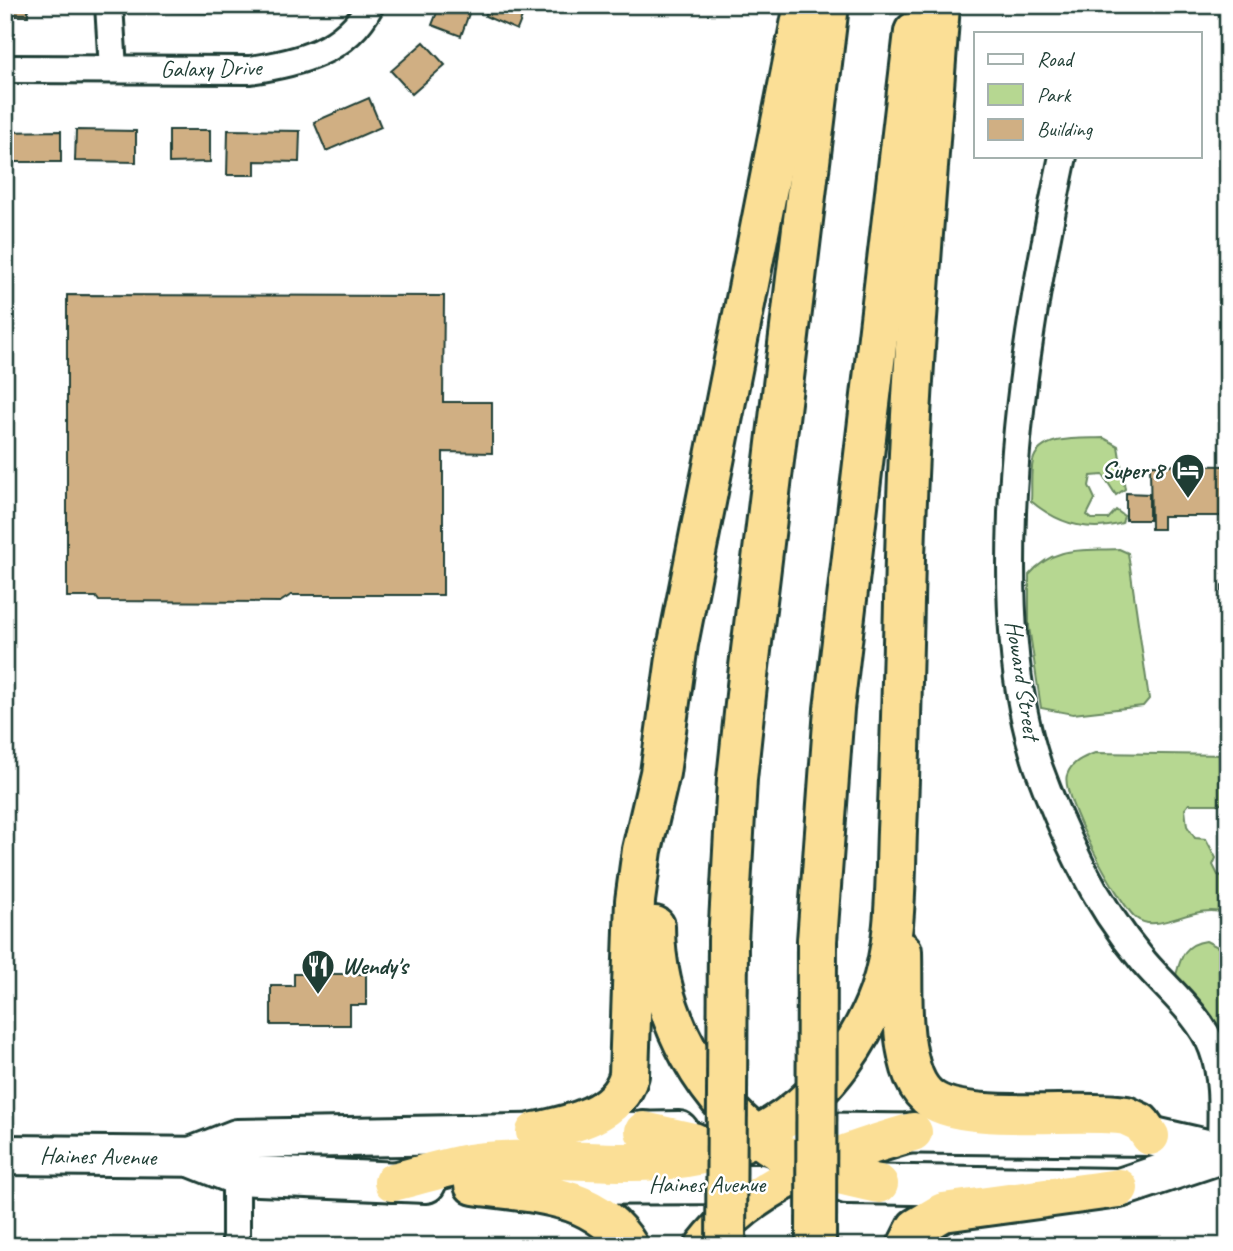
<svg xmlns="http://www.w3.org/2000/svg" width="1233" height="1251" viewBox="0 0 1233 1251" font-family="Caveat,sans-serif">
<style>
.green{fill:#b6d791;stroke:#6a8a62;stroke-width:2}
.building{fill:#d0af83;stroke:#1f3d34;stroke-width:2}
.lines{fill:none;stroke-linecap:round;stroke-linejoin:round}
.minor-casing{stroke:#1f3d34;stroke-width:32}
.secondary-casing{stroke:#1f3d34;stroke-width:44}
.motorway-casing{stroke:#1f3d34;stroke-width:44}
.minor{stroke:#fff;stroke-width:26}
.secondary{stroke:#fff;stroke-width:38}
.motorway{stroke:#fbdf96;stroke-width:38}
.motorway-bridge-casing{stroke:#1f3d34;stroke-width:44;stroke-linecap:butt}
.motorway-bridge{stroke:#fbdf96;stroke-width:38}
.labels{text-anchor:middle;stroke-width:5;stroke-linejoin:round;paint-order:stroke}
.street-label{font-size:24px;fill:#1f3d34;stroke:#fff}
.poi-label{font-size:24px;font-weight:bold;fill:#1f3d34;stroke:#fff;text-anchor:end}
</style>
<rect width="100%" height="100%" fill="#fff"/>
<filter id="ink" filterUnits="userSpaceOnUse"><feTurbulence type="fractalNoise" baseFrequency=".0143" numOctaves="2"/><feDisplacementMap in="SourceGraphic" scale="14" xChannelSelector="R" yChannelSelector="G"/><feConvolveMatrix kernelMatrix="1 2 1 2 8 2 1 2 1" color-interpolation-filters="sRGB"/></filter>
<g filter="url(#ink)">
<g class="green">
<path d="M 1104,438 L 1118,446 L 1125,489 L 1116,495 L 1103,475 L 1091,476 L 1089,486 L 1095,499 L 1087,515 L 1092,519 L 1108,519 L 1116,510 L 1124,516 L 1122,523 C 1088,533 1057,523 1031,501 C 1032,488 1030,473 1033,461 C 1040,434 1083,439 1104,438 Z"/>
<path d="M 1119,549 L 1128,553 L 1149,699 L 1143,706 L 1073,714 L 1041,708 L 1029,627 L 1029,575 C 1054,545 1083,551 1119,549 Z"/>
<path d="M 1095,753 L 1228,755 L 1228,804 L 1189,804 L 1185,809 L 1187,826 L 1195,838 L 1206,839 L 1216,858 L 1213,865 L 1218,875 L 1228,877 L 1228,914 C 1195,901 1158,936 1136,918 C 1118,903 1060,795 1067,775 C 1071,762 1084,757 1095,753 Z"/>
<path d="M 1206,941 L 1228,952 L 1228,1036 L 1176,975 C 1181,956 1185,944 1206,941 Z"/>
</g>
<g class="building">
<path d="M 5,5 L 53,5 L 28,6 L 28,16 L 5,16 Z"/>
<path d="M 171,5 L 243,5 L 243,13 L 171,12 Z"/>
<path d="M 440,5 L 472,5 L 461,36 L 432,25 Z"/>
<path d="M 489,5 L 527,5 L 517,30 L 485,16 Z"/>
<path d="M 424,42 L 445,65 L 412,94 L 391,71 Z"/>
<path d="M 369,98 L 381,127 L 326,151 L 314,122 Z"/>
<path d="M 76,130 L 136,131 L 136,162 L 75,161 Z"/>
<path d="M 169,130 L 210,130 L 210,162 L 169,163 Z"/>
<path d="M 228,130 L 300,131 L 299,162 L 255,161 L 255,175 L 227,175 Z"/>
<path d="M 61,131 L 61,162 L 5,162 L 5,132 Z"/>
<path d="M 67,295 L 444,296 L 443,402 L 492,402 L 492,453 L 443,452 L 443,595 L 291,595 L 280,602 L 99,601 L 96,597 L 67,597 Z"/>
<path d="M 1150,465 L 1228,466 L 1228,516 L 1163,516 L 1163,529 L 1151,529 Z"/>
<path d="M 1126,493 L 1149,494 L 1149,520 L 1126,520 Z"/>
<path d="M 1228,584 L 1228,726 L 1226,656 L 1221,656 L 1222,585 Z"/>
<path d="M 294,974 L 366,974 L 366,1005 L 350,1005 L 350,1025 L 271,1025 L 271,986 L 294,986 Z"/>
</g>
<g class="lines">
<defs>
<g id="minor">
<path d="M 109,5 L 113,69"/>
<path d="M 5,69 L 250,70 C 297,63 346,52 370,5"/>
<path d="M 1063,156 C 1038,275 1017,392 1012,513 C 1009,598 1011,685 1038,766 C 1050,799 1064,832 1080,864 C 1097,898 1119,932 1144,962 C 1166,988 1201,1016 1213,1049 C 1225,1081 1221,1120 1221,1154"/>
<path d="M 236,1175 L 236,1246"/>
</g>
<g id="secondary">
<path d="M 784,1132 L 1150,1136 L 1228,1154"/>
<path d="M 5,1155 L 215,1157"/>
<path d="M 191,1157 L 237,1139 L 679,1131"/>
<path d="M 191,1157 L 236,1175 L 426,1183"/>
<path d="M 847,1184 L 1119,1188 L 1221,1154"/>
<path d="M 529,1185 L 759,1184"/>
</g>
<g id="motorway">
<path d="M 655,926 C 655,1013 706,1109 783,1154 C 812,1171 847,1177 879,1184"/>
<path d="M 728,941 L 737,779 L 749,667 L 829,5"/>
<path d="M 817,941 L 834,709 L 914,32"/>
<path d="M 902,951 C 903,989 900,1031 911,1068 C 914,1078 919,1089 927,1096 C 958,1126 1081,1108 1126,1116 L 1141,1123 L 1150,1136"/>
<path d="M 644,1131 L 693,1142 L 710,1150"/>
<path d="M 535,1132 C 570,1125 619,1115 629,1075 L 635,901 L 642,850 L 660,773 L 678,644 L 804,5"/>
<path d="M 393,1182 C 420,1176 449,1165 477,1162 C 589,1150 685,1189 787,1117 C 828,1088 862,1040 879,993 C 897,941 895,885 897,831 C 901,740 903,649 905,558 C 910,374 927,189 940,5"/>
<path d="M 474,1185 C 529,1193 596,1192 628,1246"/>
<path d="M 705,1246 C 755,1181 837,1154 913,1132"/>
<path d="M 907,1246 L 916,1228 L 943,1212 L 1119,1188"/>
</g>
</defs>
<use href="#minor" class="minor-casing"/>
<use href="#secondary" class="secondary-casing"/>
<use href="#motorway" class="motorway-casing"/>
<use href="#minor" class="minor"/>
<use href="#secondary" class="secondary"/>
<use href="#motorway" class="motorway"/>
<defs>
<g id="motorway-bridge">
<path d="M 726,1246 L 728,941"/>
<path d="M 816,1246 L 817,941"/>
</g>
</defs>
<use href="#motorway-bridge" class="motorway-bridge-casing"/>
<use href="#motorway-bridge" class="motorway-bridge"/>
</g>
</g>
<defs>
<symbol id="hotel-pin" viewBox="-11 -11 22 30"><path d="M0 17L-7.5 6A9.5 9.5 0 1 1 7.5 6Z" fill="#1f3d34" stroke="#fff"/><path d="M-6-4.5h1.5V1H6V5H4.5V3h-9V5H-6ZM-4 0a1.8 1.8 0 1 1 3.6 0ZM.5 0V-2.5h3Q6-2.5 6 0Z" fill="#fff"/></symbol>
<symbol id="restaurant-pin" viewBox="-11 -11 22 30"><path d="M0 17L-7.5 6A9.5 9.5 0 1 1 7.5 6Z" fill="#1f3d34" stroke="#fff"/><path d="M-5-6h1v4h1v-4h1v4h1v-4h1v5L-1.5 .5V6h-2V.5L-5-1ZM5-6V6H3V1.5H1.5Q1.5-4 5-6Z" fill="#fff"/></symbol>
</defs>
<g fill-rule="evenodd">
<use href="#hotel-pin" x="1169" y="451" width="38" height="52"/>
<use href="#restaurant-pin" x="299" y="947" width="38" height="52"/>
</g>
<g class="labels">
<g class="street-label">
<text transform="translate(211 68) rotate(-1)" y="8">Galaxy Drive</text>
<text transform="translate(1023 680) rotate(81)" y="8">Howard Street</text>
<text transform="translate(98 1156) rotate(1)" y="8">Haines Avenue</text>
<text x="707" y="1192">Haines Avenue</text>
</g>
<g class="poi-label">
<text x="1164" y="478">Super 8</text>
<text x="342" y="974" text-anchor="start">Wendy's</text>
</g>
</g>
<rect width="1233" height="1251" fill="none" stroke="#fff" stroke-width="28"/>
<rect x="14" y="14" width="1205" height="1223" fill="none" stroke="#1f3d34" stroke-width="2.5" filter="url(#ink)"/>
<rect x="974" y="32" width="228" height="126" fill="#ffffff" stroke="#a5b1ae" stroke-width="2"/>
<rect x="988" y="54" width="35" height="10" fill="#ffffff" stroke="#a5b1ae" stroke-width="2"/>
<text x="1037" y="66" font-size="21" fill="#1f3d34">Road</text>
<rect x="988" y="84" width="35" height="21" fill="#b6d791" stroke="#a5b1ae" stroke-width="2"/>
<text x="1037" y="102" font-size="21" fill="#1f3d34">Park</text>
<rect x="988" y="119" width="35" height="21" fill="#d0af83" stroke="#a5b1ae" stroke-width="2"/>
<text x="1037" y="136" font-size="21" fill="#1f3d34">Building</text>
</svg>
